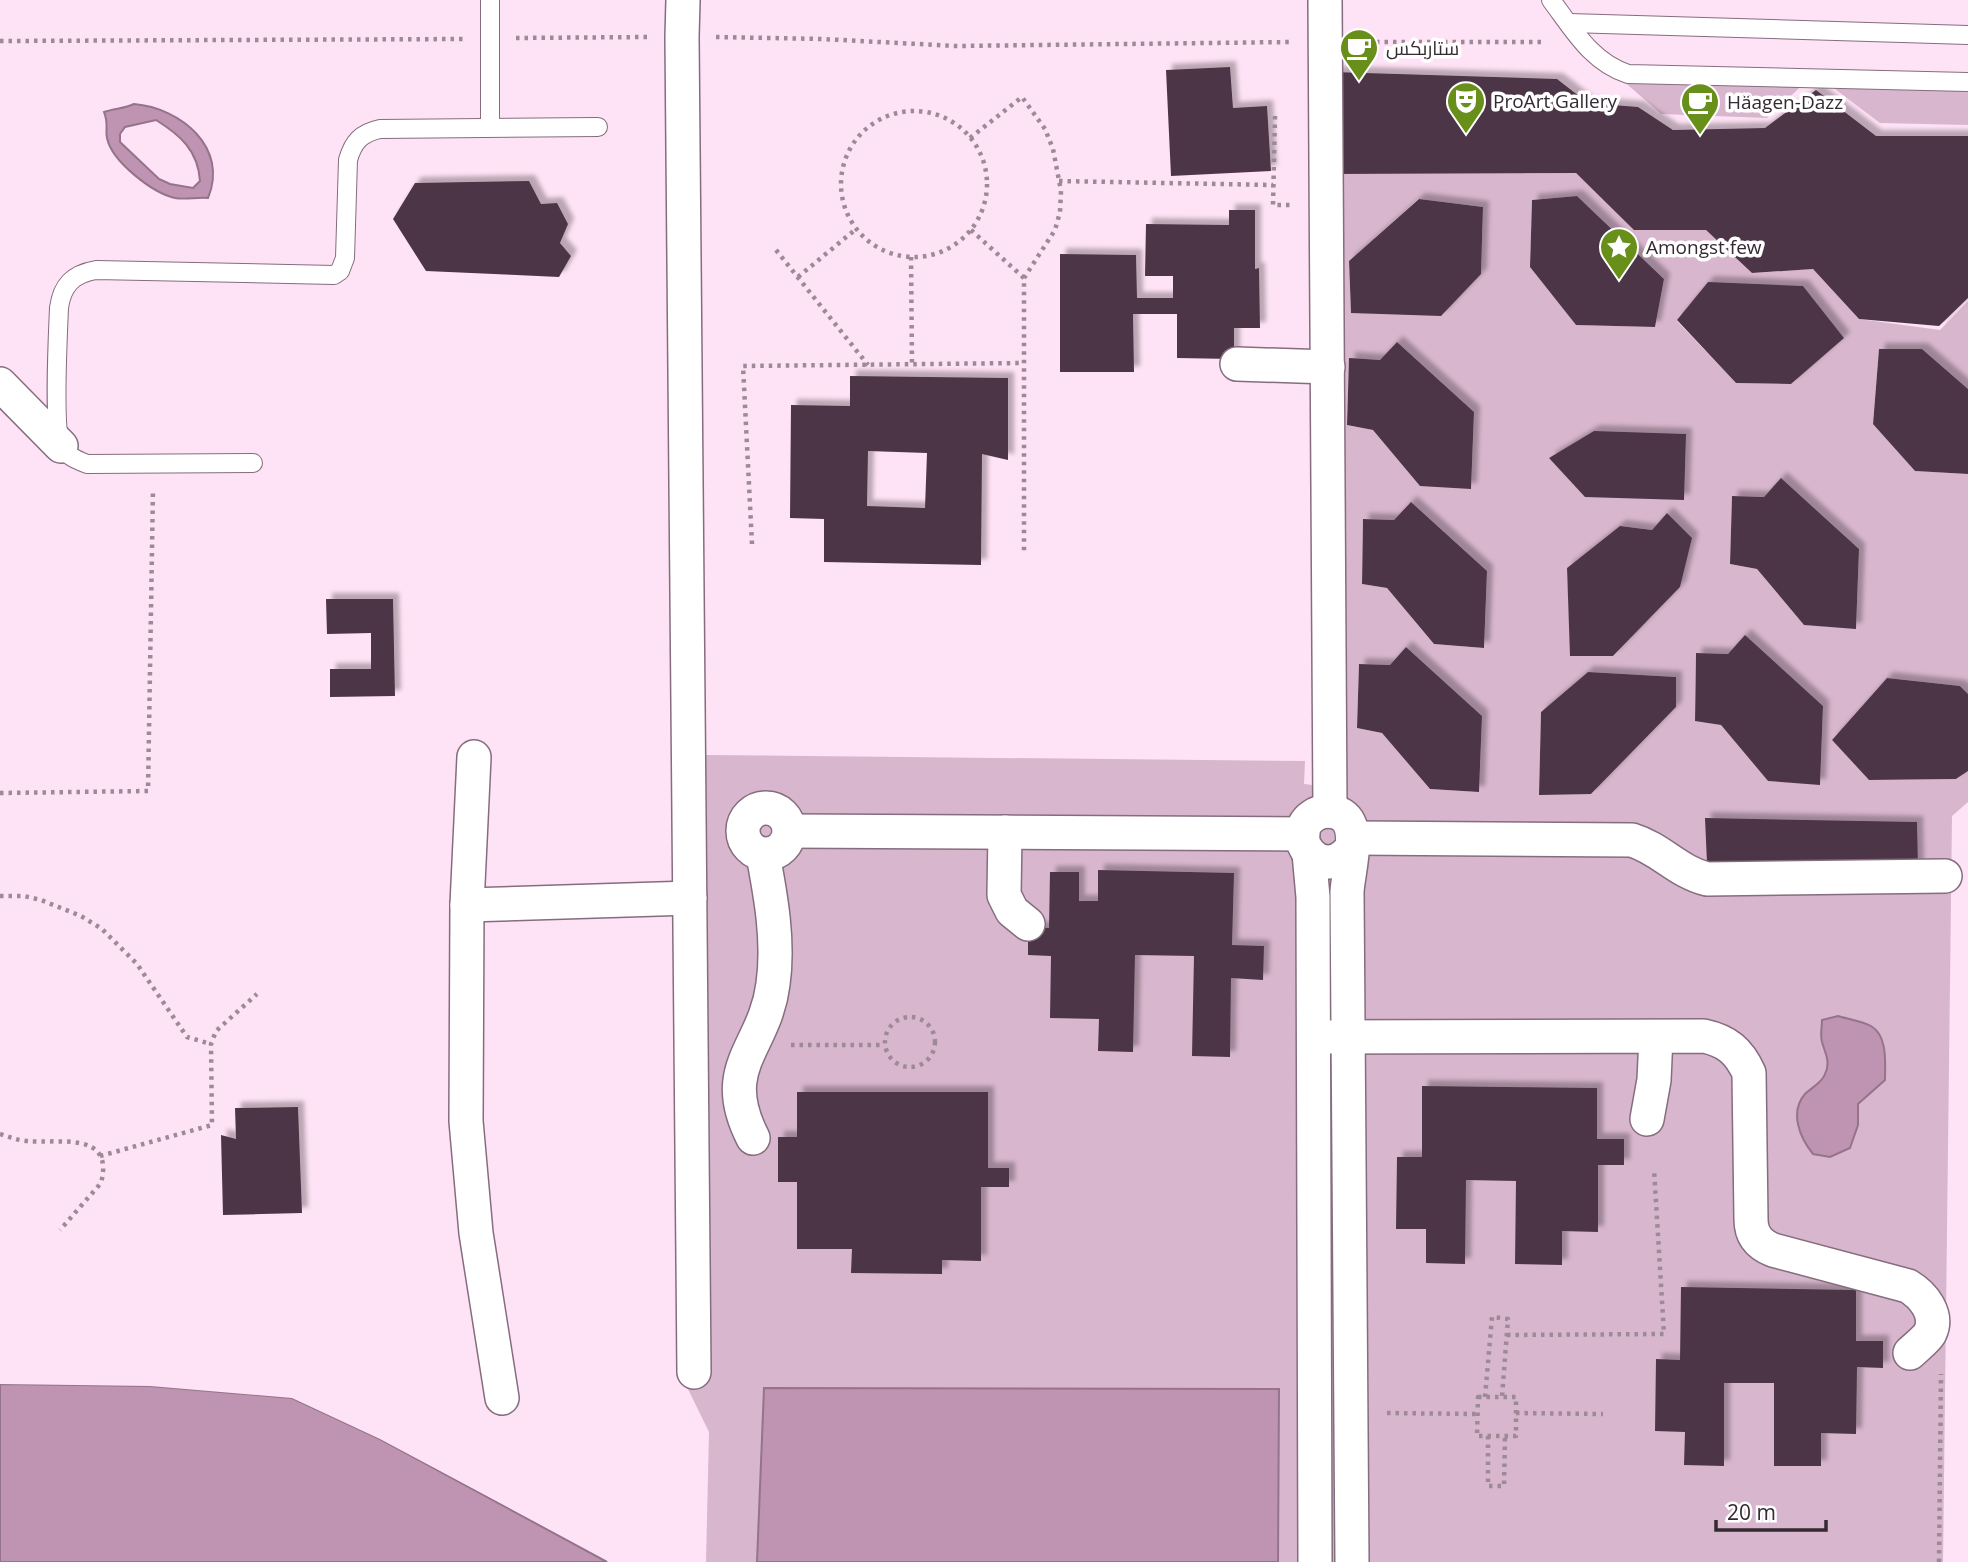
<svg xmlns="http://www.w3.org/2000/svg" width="1968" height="1562" viewBox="0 0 1968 1562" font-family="'Open Sans',Cairo,sans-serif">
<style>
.green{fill:#d8b6ce;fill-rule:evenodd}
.water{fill:#bf94b2;stroke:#95748b;stroke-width:2;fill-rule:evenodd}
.pier{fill:#fee2f5}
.building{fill:#4c3646;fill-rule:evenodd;filter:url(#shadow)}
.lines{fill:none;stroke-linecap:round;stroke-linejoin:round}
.service-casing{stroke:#856d7e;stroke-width:20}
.minor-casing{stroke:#856d7e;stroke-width:36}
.path{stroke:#9d8a97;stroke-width:4.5;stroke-dasharray:3.5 5;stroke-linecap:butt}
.service{stroke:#fff;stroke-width:18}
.minor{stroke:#fff;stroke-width:33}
.labels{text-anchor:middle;stroke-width:7;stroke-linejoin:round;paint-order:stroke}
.poi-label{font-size:19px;fill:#342a31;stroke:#fff;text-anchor:start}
</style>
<defs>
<filter id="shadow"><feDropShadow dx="6" dy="-6" stdDeviation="2" flood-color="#0004"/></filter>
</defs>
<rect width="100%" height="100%" fill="#fee2f5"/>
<g class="green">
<path d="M 1612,71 L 1809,79 L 1767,118 L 1661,114 Z"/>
<path d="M 1823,80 L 1968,86 L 1968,125 L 1880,123 Z"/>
<path d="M 1576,173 L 1634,229 L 1706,230 L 1752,273 L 1813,269 L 1859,319 L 1940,330 L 1968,301 L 1968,389 L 1922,349 L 1879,349 L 1873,423 L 1915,471 L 1968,474 L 1968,694 L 1960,686 L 1887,678 L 1832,740 L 1869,780 L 1956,779 L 1968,771 L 1968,802 L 1952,816 L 1943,1562 L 1278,1562 L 1279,1389 L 764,1389 L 757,1562 L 706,1562 L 709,1432 L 687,1387 L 706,1385 L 704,755 L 1305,761 L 1304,784 L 1346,789 L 1334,174 ZM 1577,196 L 1664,279 L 1655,327 L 1576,325 L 1530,267 L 1532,200 ZM 1418,199 L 1483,207 L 1481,274 L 1351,312 L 1349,261 ZM 1708,282 L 1843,338 L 1791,384 L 1736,383 L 1677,321 ZM 1397,342 L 1474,412 L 1471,489 L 1373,430 L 1347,425 L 1349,359 L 1380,360 ZM 1782,479 L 1859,549 L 1856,628 L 1804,625 L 1757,569 L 1730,564 L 1732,496 L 1764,497 ZM 1411,502 L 1487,571 L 1484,648 L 1434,644 L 1387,588 L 1362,584 L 1363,519 L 1394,520 ZM 1667,513 L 1691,538 L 1680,587 L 1613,656 L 1571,656 L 1567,568 L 1620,526 L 1652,530 ZM 1745,636 L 1823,706 L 1820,784 L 1768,781 L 1721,725 L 1695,720 L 1696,653 L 1728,654 ZM 1406,647 L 1482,716 L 1479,792 L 1430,789 L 1382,733 L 1357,728 L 1359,664 L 1390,665 ZM 1588,672 L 1675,677 L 1676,707 L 1591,794 L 1539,794 L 1541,712 Z"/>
</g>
<g class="water">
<path d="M 134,104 C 181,108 229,148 208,198 C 197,197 185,200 175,198 C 153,193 112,162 107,138 C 105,129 109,125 104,112 C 115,108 124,109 134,104 ZM 156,120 C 180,135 198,150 200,181 L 193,188 L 170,184 L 159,179 L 120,142 L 120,134 L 125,127 Z"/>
<path d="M 1838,1016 C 1848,1019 1862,1021 1871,1026 C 1888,1036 1885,1063 1885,1080 L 1858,1104 L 1858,1125 L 1850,1148 L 1830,1157 L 1813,1154 C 1800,1138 1789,1112 1805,1094 C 1812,1087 1822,1083 1825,1074 C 1831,1062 1825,1053 1822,1042 C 1820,1035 1822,1027 1822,1020 Z"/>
<path d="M 0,1384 L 150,1386 L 292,1398 L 380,1439 L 607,1562 L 0,1562 Z"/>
<path d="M 764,1388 L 1279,1389 L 1278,1562 L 757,1562 Z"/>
</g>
<path class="pier" d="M 0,1381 L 150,1382 L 293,1395 L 382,1435 L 609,1559 L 611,1562 L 380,1439 L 292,1398 L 150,1386 L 0,1384 Z"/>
<g class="building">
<path d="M 1230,67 L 1233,108 L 1267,106 L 1271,171 L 1171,176 L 1166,70 Z"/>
<path d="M 1333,72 L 1557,79 L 1588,103 L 1638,107 L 1673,130 L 1765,128 L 1816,90 L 1876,136 L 1968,136 L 1968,298 L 1939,326 L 1859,319 L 1813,269 L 1752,273 L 1706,230 L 1634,230 L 1576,173 L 1334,174 Z"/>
<path d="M 529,181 L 541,204 L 557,203 L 568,224 L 560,243 L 571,256 L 559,277 L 426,271 L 393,219 L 415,183 Z"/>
<path d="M 1577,196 L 1664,279 L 1655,327 L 1576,325 L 1530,267 L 1532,200 Z"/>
<path d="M 1419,199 L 1483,207 L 1481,274 L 1441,316 L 1351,313 L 1349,261 Z"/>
<path d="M 1229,210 L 1255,210 L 1255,269 L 1259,268 L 1260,328 L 1234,328 L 1234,359 L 1177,358 L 1177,314 L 1133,314 L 1134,372 L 1060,372 L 1060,254 L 1136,255 L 1137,298 L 1173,298 L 1173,276 L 1145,276 L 1146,224 L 1229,225 Z"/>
<path d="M 1708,282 L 1803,286 L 1844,338 L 1791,384 L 1736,383 L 1677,320 Z"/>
<path d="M 1397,342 L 1474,412 L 1471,489 L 1420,486 L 1373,430 L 1347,425 L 1349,358 L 1380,360 Z"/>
<path d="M 1879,349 L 1922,349 L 1968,389 L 1968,474 L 1915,471 L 1873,424 Z"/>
<path d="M 850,376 L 1008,378 L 1008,460 L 982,454 L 981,565 L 824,562 L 824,519 L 790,518 L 791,405 L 850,406 ZM 868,451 L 927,453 L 925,508 L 867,506 Z"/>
<path d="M 1594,431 L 1686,434 L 1684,500 L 1585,497 L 1549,458 Z"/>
<path d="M 1781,478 L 1859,549 L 1856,629 L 1804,625 L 1757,569 L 1730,564 L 1732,496 L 1764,497 Z"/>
<path d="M 1411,502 L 1487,571 L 1484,648 L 1434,644 L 1387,588 L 1362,584 L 1363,519 L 1394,520 Z"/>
<path d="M 1667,513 L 1692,538 L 1680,587 L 1613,656 L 1570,656 L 1567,568 L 1620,526 L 1652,530 Z"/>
<path d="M 326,599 L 393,599 L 395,696 L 330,697 L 330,669 L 371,669 L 371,633 L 327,634 Z"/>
<path d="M 1745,635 L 1823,706 L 1820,785 L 1768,781 L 1721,725 L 1695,721 L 1696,653 L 1728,654 Z"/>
<path d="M 1406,647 L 1482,716 L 1479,792 L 1430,789 L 1382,733 L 1357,728 L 1359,664 L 1390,665 Z"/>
<path d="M 1588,672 L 1676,677 L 1676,707 L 1591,794 L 1539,795 L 1541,712 Z"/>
<path d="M 1887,678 L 1960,686 L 1968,694 L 1968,771 L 1956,779 L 1869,780 L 1832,740 Z"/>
<path d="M 1705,818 L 1917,822 L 1918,867 L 1707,863 Z"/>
<path d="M 1098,870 L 1234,873 L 1232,945 L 1264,946 L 1263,980 L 1231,978 L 1230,1057 L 1192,1056 L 1194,956 L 1135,955 L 1133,1052 L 1098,1051 L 1099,1019 L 1050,1018 L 1051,956 L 1028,955 L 1028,927 L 1049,928 L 1050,872 L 1079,872 L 1079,901 L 1098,901 Z"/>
<path d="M 1422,1086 L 1597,1088 L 1597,1139 L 1624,1139 L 1624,1165 L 1598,1165 L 1598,1232 L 1562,1231 L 1562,1265 L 1515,1264 L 1516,1181 L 1466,1180 L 1465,1264 L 1426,1263 L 1426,1229 L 1396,1229 L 1397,1157 L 1422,1157 Z"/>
<path d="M 797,1092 L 988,1092 L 988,1168 L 1009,1168 L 1009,1187 L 981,1187 L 981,1261 L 942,1260 L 942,1274 L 851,1273 L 852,1249 L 797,1249 L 797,1182 L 778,1182 L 778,1137 L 797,1137 Z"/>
<path d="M 298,1107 L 302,1213 L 223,1215 L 221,1135 L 236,1139 L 235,1108 Z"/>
<path d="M 1681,1287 L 1856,1290 L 1856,1341 L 1883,1341 L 1883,1368 L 1857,1367 L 1856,1434 L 1821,1433 L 1821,1466 L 1774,1466 L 1774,1383 L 1724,1383 L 1724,1466 L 1684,1465 L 1685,1432 L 1655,1431 L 1656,1359 L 1680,1360 Z"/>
</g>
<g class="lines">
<defs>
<g id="service">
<path d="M 1551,0 C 1573,29 1591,62 1628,74 L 1968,82"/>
<path d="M 1569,23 L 1968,35"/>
<path d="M 490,127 L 490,0"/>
<path d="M 253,463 L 87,464 C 77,460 66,456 61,445 C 53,429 58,332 59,308 C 62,285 73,274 96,270 L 334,275 L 340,271 L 345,258 L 348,160 C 353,142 361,133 380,129 L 598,127"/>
</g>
<g id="minor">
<path d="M 683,0 L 682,37 L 694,1372"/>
<path d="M 1325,0 L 1330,811"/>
<path d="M 1237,364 L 1328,367"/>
<path d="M 0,384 L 61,446"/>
<path d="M 474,757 L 467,905 L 466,1121 L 476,1233 L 502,1398"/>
<circle cx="766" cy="831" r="23"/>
<path d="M 789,831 L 1303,834"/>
<path d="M 1005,832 L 1004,895 L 1012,911 L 1028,924"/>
<path d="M 1354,838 L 1632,840 C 1661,849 1678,872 1707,879 L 1945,876"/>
<path d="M 1352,847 C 1323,888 1280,834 1316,814 C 1325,810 1334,810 1342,815 C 1362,828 1348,871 1347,892 L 1352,1562"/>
<path d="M 1309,853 L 1313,897 L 1315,1562"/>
<path d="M 467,905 L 690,898"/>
<path d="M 1314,1037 L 1704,1036 C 1727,1041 1739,1051 1749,1073 L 1751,1219 C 1751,1234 1758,1244 1773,1250 L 1908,1286 C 1923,1295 1939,1314 1930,1333 C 1926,1340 1916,1347 1910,1353"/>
<path d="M 1647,1119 L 1654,1080 L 1656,1037"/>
<path d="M 753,1138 C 716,1066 765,1049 773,984 C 779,942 771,897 763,855"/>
</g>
</defs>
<use href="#service" class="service-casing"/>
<use href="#minor" class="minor-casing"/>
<g class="path">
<path d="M 716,37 L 822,39 L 956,46 L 1291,42"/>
<path d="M 516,38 L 647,37"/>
<path d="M 0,41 L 465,39"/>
<path d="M 1359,42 L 1546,42"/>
<circle cx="914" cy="184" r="73"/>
<path d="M 1275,116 L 1273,205 L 1291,205"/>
<path d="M 970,138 L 1022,97 L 1045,129 L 1053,149 L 1061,191 L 1060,212 L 1055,230 L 1024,278 L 1024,554"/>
<path d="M 1059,181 L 1273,185"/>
<path d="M 971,230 L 1024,278"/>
<path d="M 776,250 L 868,365"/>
<path d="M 911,257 L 912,364"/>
<path d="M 798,277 L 856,229"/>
<path d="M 752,544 L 743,366 L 1022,363"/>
<path d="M 0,793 L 148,791 L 153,489"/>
<path d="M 0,896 L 24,896 L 41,900 L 81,916 L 102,929 L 137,964 L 187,1037 L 211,1044"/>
<circle cx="910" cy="1042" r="25"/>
<path d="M 791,1045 L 884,1045"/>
<path d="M 0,1134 C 9,1137 17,1140 27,1141 C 57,1144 115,1130 101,1183 L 60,1230"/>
<path d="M 100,1156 L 212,1125 L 211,1044 L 216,1031 L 257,994"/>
<path d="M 1507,1335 L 1664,1334 L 1654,1169"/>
<path d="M 1478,1397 L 1516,1397 L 1516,1436 L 1477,1436 Z"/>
<path d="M 1485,1397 L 1492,1317 L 1508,1319 L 1502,1397"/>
<path d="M 1387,1413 L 1477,1414"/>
<path d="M 1516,1413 L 1603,1414"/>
<path d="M 1488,1436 L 1488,1486 L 1504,1486 L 1505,1436"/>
<path d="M 1939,1562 L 1941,1374"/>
</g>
<use href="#service" class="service"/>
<use href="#minor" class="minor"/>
</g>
<defs>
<symbol id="cafe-pin" viewBox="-11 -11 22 30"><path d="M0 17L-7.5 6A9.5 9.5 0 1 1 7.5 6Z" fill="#698f1b" stroke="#fff"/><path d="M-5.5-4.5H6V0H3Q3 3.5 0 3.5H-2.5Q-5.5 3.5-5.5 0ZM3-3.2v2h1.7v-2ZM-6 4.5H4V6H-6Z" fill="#fff"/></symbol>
<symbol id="theatre-pin" viewBox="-11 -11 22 30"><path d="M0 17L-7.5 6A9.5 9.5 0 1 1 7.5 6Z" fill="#698f1b" stroke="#fff"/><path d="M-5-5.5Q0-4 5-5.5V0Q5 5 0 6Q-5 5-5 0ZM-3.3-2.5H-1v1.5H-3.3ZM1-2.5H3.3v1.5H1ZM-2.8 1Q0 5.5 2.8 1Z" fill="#fff"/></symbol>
<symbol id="sight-pin" viewBox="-11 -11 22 30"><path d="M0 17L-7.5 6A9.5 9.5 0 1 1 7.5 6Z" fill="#698f1b" stroke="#fff"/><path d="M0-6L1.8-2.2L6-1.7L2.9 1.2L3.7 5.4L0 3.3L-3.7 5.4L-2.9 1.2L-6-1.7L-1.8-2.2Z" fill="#fff"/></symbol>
</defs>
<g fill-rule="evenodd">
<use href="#cafe-pin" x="1337" y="26" width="44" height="60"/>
<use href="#theatre-pin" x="1444" y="79" width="44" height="60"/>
<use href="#cafe-pin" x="1678" y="80" width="44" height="60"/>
<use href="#sight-pin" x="1597" y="225" width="44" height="60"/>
</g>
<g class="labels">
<g class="poi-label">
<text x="1386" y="55">ستاربكس</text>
<text x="1493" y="108">ProArt Gallery</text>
<text x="1727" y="109">Häagen-Dazz</text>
<text x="1646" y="254">Amongst few</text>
</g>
</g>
<path d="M1716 1520v10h110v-10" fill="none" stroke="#342a31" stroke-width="3.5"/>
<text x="1727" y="1520" font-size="21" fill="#342a31" stroke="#ffffff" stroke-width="5" paint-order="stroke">20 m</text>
</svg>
